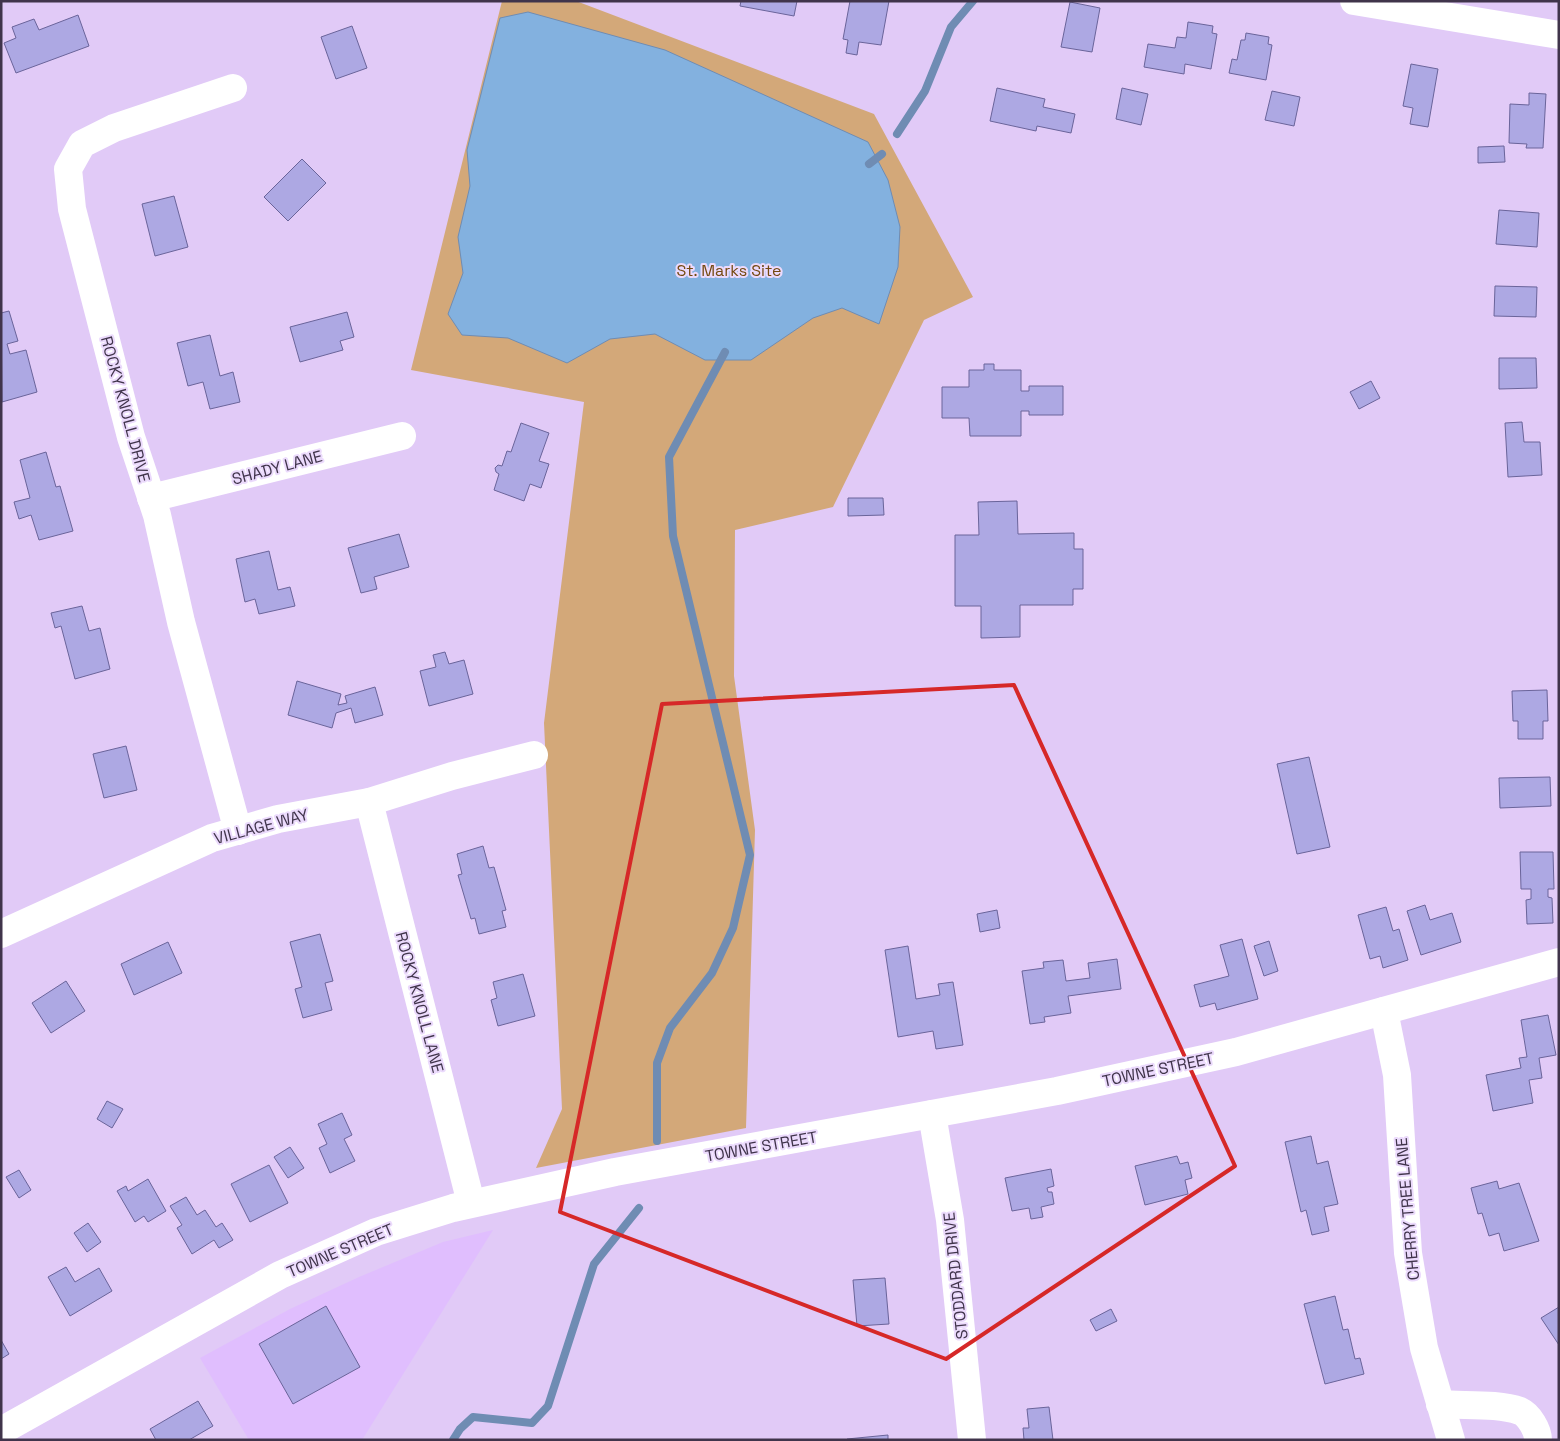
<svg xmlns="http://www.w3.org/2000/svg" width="1560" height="1441" viewBox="0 0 1560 1441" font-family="'Space Grotesk',sans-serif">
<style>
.built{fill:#e0befe}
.green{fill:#d3a879}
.water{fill:#83b1df;stroke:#6f8cb3}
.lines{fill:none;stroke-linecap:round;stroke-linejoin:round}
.stream{stroke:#6f8cb3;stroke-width:8}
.building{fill:#ada8e3;stroke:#6a649a}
.minor{stroke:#fff;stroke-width:28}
.marked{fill:none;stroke:#d62828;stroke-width:4;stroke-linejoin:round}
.labels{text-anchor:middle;stroke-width:4;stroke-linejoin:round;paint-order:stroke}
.park-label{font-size:16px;fill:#74490f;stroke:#ebdafc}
.street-label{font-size:16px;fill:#40344b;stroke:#ebdafc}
</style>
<rect width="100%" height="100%" fill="#e1caf7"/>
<path class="built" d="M 493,1230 L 362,1440 L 249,1440 L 200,1358 L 290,1309 L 359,1277 L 443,1242 Z"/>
<path class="green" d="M 502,1 L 576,1 L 874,114 L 973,297 L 924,320 L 833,507 L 735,530 L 734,676 L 755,830 L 746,1128 L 536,1168 L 562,1109 L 544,723 L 584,402 L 411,370 Z"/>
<path class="water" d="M 528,12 L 665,50 L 868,142 L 888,180 L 900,227 L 898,267 L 879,324 L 842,308 L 813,318 L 751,360 L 705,360 L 655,334 L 610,339 L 567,363 L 508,338 L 462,335 L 448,314 L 463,273 L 458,237 L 470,186 L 467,150 L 500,18 Z"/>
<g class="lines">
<g class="stream">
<path d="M 897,134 L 925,91 L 951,27 L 973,1"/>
<path d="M 869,164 L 882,154"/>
<path d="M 657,1141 L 657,1063 L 670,1028 L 712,973 L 733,928 L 750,855 L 673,536 L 669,457 L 725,352"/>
<path d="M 453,1440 L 460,1429 L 473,1417 L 532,1423 L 548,1406 L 594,1264 L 639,1208"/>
</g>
</g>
<g class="building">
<path d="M 741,1 L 797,1 L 794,16 L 740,6 Z"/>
<path d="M 850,1 L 889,1 L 881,45 L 859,42 L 857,55 L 846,53 L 848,40 L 843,39 Z"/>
<path d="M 1070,2 L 1100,8 L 1092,52 L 1061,47 Z"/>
<path d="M 78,15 L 89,46 L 16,73 L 4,43 L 16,38 L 12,27 L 34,19 L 39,30 Z"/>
<path d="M 1188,22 L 1213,26 L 1212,33 L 1217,34 L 1211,69 L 1185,64 L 1184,74 L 1144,67 L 1148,44 L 1175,48 L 1177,37 L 1186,38 Z"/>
<path d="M 352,26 L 367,68 L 336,79 L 321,37 Z"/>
<path d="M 1246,33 L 1269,37 L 1268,44 L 1272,45 L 1266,80 L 1229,73 L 1232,59 L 1237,60 L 1241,40 L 1245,40 Z"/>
<path d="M 1411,64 L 1438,69 L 1428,127 L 1410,124 L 1413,108 L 1403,106 Z"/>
<path d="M 997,88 L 1045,99 L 1043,107 L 1075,114 L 1071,133 L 1037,126 L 1036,131 L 990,121 Z"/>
<path d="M 1122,88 L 1148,94 L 1141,125 L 1116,119 Z"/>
<path d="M 1272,91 L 1300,97 L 1294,126 L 1265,120 Z"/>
<path d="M 1529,93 L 1546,94 L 1543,148 L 1526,148 L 1527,144 L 1509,143 L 1510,104 L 1529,105 Z"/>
<path d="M 1504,146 L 1505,162 L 1478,163 L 1478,147 Z"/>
<path d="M 302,159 L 326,183 L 288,221 L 264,197 Z"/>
<path d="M 174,196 L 188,247 L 155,256 L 142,204 Z"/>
<path d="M 1499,210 L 1539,213 L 1537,247 L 1496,244 Z"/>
<path d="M 1495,286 L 1537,287 L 1536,317 L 1494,316 Z"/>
<path d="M 9,311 L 18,341 L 7,344 L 10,354 L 26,350 L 37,392 L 2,402 L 1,313 Z"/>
<path d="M 347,312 L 354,337 L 340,341 L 343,350 L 300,362 L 290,327 Z"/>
<path d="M 210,335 L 220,376 L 233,372 L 240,402 L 210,409 L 203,382 L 188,386 L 177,343 Z"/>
<path d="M 1499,358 L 1536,358 L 1537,388 L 1499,389 Z"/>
<path d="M 984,364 L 994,364 L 994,370 L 1021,370 L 1021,391 L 1029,391 L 1029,386 L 1063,386 L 1063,415 L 1029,415 L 1029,411 L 1021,411 L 1021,436 L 970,436 L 969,418 L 942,418 L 942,387 L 969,387 L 969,370 L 984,370 Z"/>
<path d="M 1371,381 L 1380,398 L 1359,409 L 1350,392 Z"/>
<path d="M 1522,422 L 1524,442 L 1540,442 L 1542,475 L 1508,477 L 1505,423 Z"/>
<path d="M 521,423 L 549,433 L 539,461 L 549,464 L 541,488 L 530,484 L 524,501 L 494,490 L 499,474 L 496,472 L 495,468 L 498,465 L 502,466 L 507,451 L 511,452 Z"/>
<path d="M 46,452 L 56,487 L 60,486 L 73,531 L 39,540 L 31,515 L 19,519 L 14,502 L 30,498 L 20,460 Z"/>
<path d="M 848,498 L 883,498 L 884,515 L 848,516 Z"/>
<path d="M 1017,501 L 1018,534 L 1074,533 L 1074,549 L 1083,549 L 1083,589 L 1073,589 L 1073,605 L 1020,605 L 1020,637 L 981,638 L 981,606 L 955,606 L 955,535 L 979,535 L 978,502 Z"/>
<path d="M 399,534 L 409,567 L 374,577 L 377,589 L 361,593 L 348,548 Z"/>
<path d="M 269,551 L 278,590 L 290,587 L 295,606 L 259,614 L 255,599 L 245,602 L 236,559 Z"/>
<path d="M 82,606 L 89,631 L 100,628 L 110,669 L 75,679 L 61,626 L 55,628 L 51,613 Z"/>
<path d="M 445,652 L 449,664 L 464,660 L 473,694 L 429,706 L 420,671 L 436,667 L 433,655 Z"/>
<path d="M 297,681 L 341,694 L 338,705 L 347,703 L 345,696 L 375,687 L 383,715 L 355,723 L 351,708 L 336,713 L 332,728 L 288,715 Z"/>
<path d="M 1547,690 L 1548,721 L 1543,721 L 1543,739 L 1518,739 L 1518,721 L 1513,721 L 1512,691 Z"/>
<path d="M 126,746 L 137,790 L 104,798 L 93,754 Z"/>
<path d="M 1309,757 L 1330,847 L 1297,854 L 1277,764 Z"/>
<path d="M 1550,777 L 1551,806 L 1500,808 L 1499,778 Z"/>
<path d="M 483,846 L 489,868 L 494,867 L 506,910 L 502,911 L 506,927 L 479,934 L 475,918 L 471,919 L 458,875 L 462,874 L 457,854 Z"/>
<path d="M 1520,852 L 1553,852 L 1554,889 L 1548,889 L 1548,897 L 1552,898 L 1553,923 L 1527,924 L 1526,900 L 1531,899 L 1531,889 L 1521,889 Z"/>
<path d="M 1425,905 L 1430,920 L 1452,913 L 1461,942 L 1421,955 L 1407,911 Z"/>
<path d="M 1386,907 L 1393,931 L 1399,929 L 1408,960 L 1383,968 L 1380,956 L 1370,959 L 1358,915 Z"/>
<path d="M 997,910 L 1000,928 L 980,932 L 977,914 Z"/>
<path d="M 320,934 L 333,981 L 325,983 L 332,1010 L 303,1018 L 295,989 L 302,987 L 290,942 Z"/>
<path d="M 1242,939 L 1258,999 L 1217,1010 L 1215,1003 L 1200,1007 L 1194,985 L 1229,976 L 1220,945 Z"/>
<path d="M 1269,941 L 1278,971 L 1264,976 L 1254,946 Z"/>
<path d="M 168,942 L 182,973 L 134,995 L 121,964 Z"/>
<path d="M 908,946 L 916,999 L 940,995 L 938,984 L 953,982 L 963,1045 L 936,1049 L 933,1031 L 898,1037 L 885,950 Z"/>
<path d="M 1117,959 L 1121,989 L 1068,996 L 1071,1013 L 1044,1017 L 1045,1022 L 1030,1024 L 1022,971 L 1044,968 L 1043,962 L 1063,960 L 1066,981 L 1090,978 L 1088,963 Z"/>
<path d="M 523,974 L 535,1016 L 498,1026 L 491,1000 L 497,998 L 493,982 Z"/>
<path d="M 66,981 L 85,1011 L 51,1033 L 32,1003 Z"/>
<path d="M 1548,1015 L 1556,1055 L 1539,1058 L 1542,1078 L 1529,1080 L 1533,1103 L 1493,1111 L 1486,1075 L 1521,1068 L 1519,1058 L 1527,1057 L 1521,1020 Z"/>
<path d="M 107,1101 L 123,1109 L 112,1128 L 97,1119 Z"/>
<path d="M 342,1113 L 352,1135 L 344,1139 L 355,1161 L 330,1173 L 319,1148 L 327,1144 L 318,1124 Z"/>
<path d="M 1311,1136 L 1317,1164 L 1328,1161 L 1338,1204 L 1324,1207 L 1329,1231 L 1312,1235 L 1306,1210 L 1301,1212 L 1285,1142 Z"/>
<path d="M 290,1147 L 304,1168 L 288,1178 L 274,1157 Z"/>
<path d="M 1177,1156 L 1180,1164 L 1188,1162 L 1192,1178 L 1185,1180 L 1188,1194 L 1145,1205 L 1135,1166 Z"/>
<path d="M 269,1165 L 288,1203 L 250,1222 L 231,1184 Z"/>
<path d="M 1051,1169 L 1054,1186 L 1047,1188 L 1048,1192 L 1052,1192 L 1054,1204 L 1041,1207 L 1043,1217 L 1031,1219 L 1029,1208 L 1012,1211 L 1005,1178 Z"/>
<path d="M 19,1170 L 31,1190 L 19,1198 L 6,1177 Z"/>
<path d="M 148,1179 L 166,1211 L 148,1222 L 144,1216 L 135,1222 L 117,1191 L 126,1186 L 128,1191 Z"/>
<path d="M 1497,1181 L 1499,1189 L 1519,1183 L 1539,1241 L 1504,1251 L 1499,1233 L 1489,1236 L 1482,1213 L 1478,1214 L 1471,1188 Z"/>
<path d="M 186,1197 L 197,1215 L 205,1210 L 216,1227 L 222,1223 L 233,1240 L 219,1248 L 214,1240 L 192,1254 L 177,1228 L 182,1225 L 170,1206 Z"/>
<path d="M 88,1223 L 101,1242 L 87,1252 L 74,1233 Z"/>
<path d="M 66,1267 L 75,1282 L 99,1268 L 112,1291 L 70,1316 L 48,1277 Z"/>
<path d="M 885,1278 L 889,1324 L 857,1326 L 853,1280 Z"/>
<path d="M 1335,1296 L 1343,1330 L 1348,1329 L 1355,1359 L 1360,1358 L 1364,1374 L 1325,1384 L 1304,1304 Z"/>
<path d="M 326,1306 L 360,1367 L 293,1404 L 259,1344 Z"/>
<path d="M 1559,1307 L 1559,1345 L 1541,1318 Z"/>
<path d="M 1111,1309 L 1117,1321 L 1096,1331 L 1090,1320 Z"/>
<path d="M 1,1340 L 9,1354 L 1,1359 Z"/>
<path d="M 198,1401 L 213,1426 L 189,1440 L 156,1440 L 150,1429 Z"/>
<path d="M 1049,1407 L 1053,1440 L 1024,1440 L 1023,1428 L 1029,1428 L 1027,1409 Z"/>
<path d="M 888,1435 L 888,1440 L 847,1440 L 847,1439 Z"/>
</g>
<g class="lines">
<g class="minor">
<path d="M 1354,1 L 1559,35"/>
<path d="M 233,88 L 114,128 L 82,144 L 68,169 L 72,209 L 131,437 L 157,515 L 181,622 L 238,831"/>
<path d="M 151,498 L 402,436"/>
<path d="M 369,802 L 471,1203"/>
<path d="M 1,934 L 212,838 L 278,819 L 369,802 L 452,776 L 534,755"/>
<path d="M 1384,1011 L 1397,1075 L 1408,1253 L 1424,1348 L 1451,1440"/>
<path d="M 932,1114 L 950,1220 L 972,1440"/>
<path d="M 1440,1404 C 1464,1406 1498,1403 1520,1411 C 1529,1415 1538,1430 1538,1440"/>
<path d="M 1,1431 L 280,1275 L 376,1232 L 453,1208 L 615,1172 L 1057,1091 L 1236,1052 L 1559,962"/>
</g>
</g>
<path class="marked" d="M 1014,685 L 1235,1166 L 946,1359 L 560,1212 L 662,704 Z"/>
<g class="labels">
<g class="park-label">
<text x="729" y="276">St. Marks Site</text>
</g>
<g class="street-label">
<text transform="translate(126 409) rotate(75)" y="6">ROCKY KNOLL DRIVE</text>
<text transform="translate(277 467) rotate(-15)" y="6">SHADY LANE</text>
<text transform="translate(261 826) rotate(-15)" y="6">VILLAGE WAY</text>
<text transform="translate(420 1002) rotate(75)" y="6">ROCKY KNOLL LANE</text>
<text transform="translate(1158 1069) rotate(-12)" y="6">TOWNE STREET</text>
<text transform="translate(761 1146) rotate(-10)" y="6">TOWNE STREET</text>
<text transform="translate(1407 1209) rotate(-95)" y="6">CHERRY TREE LANE</text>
<text transform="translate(340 1250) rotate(-23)" y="6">TOWNE STREET</text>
<text transform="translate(955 1276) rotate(-96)" y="6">STODDARD DRIVE</text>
</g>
</g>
<rect width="1560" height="1441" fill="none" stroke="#40344b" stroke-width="5"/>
</svg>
